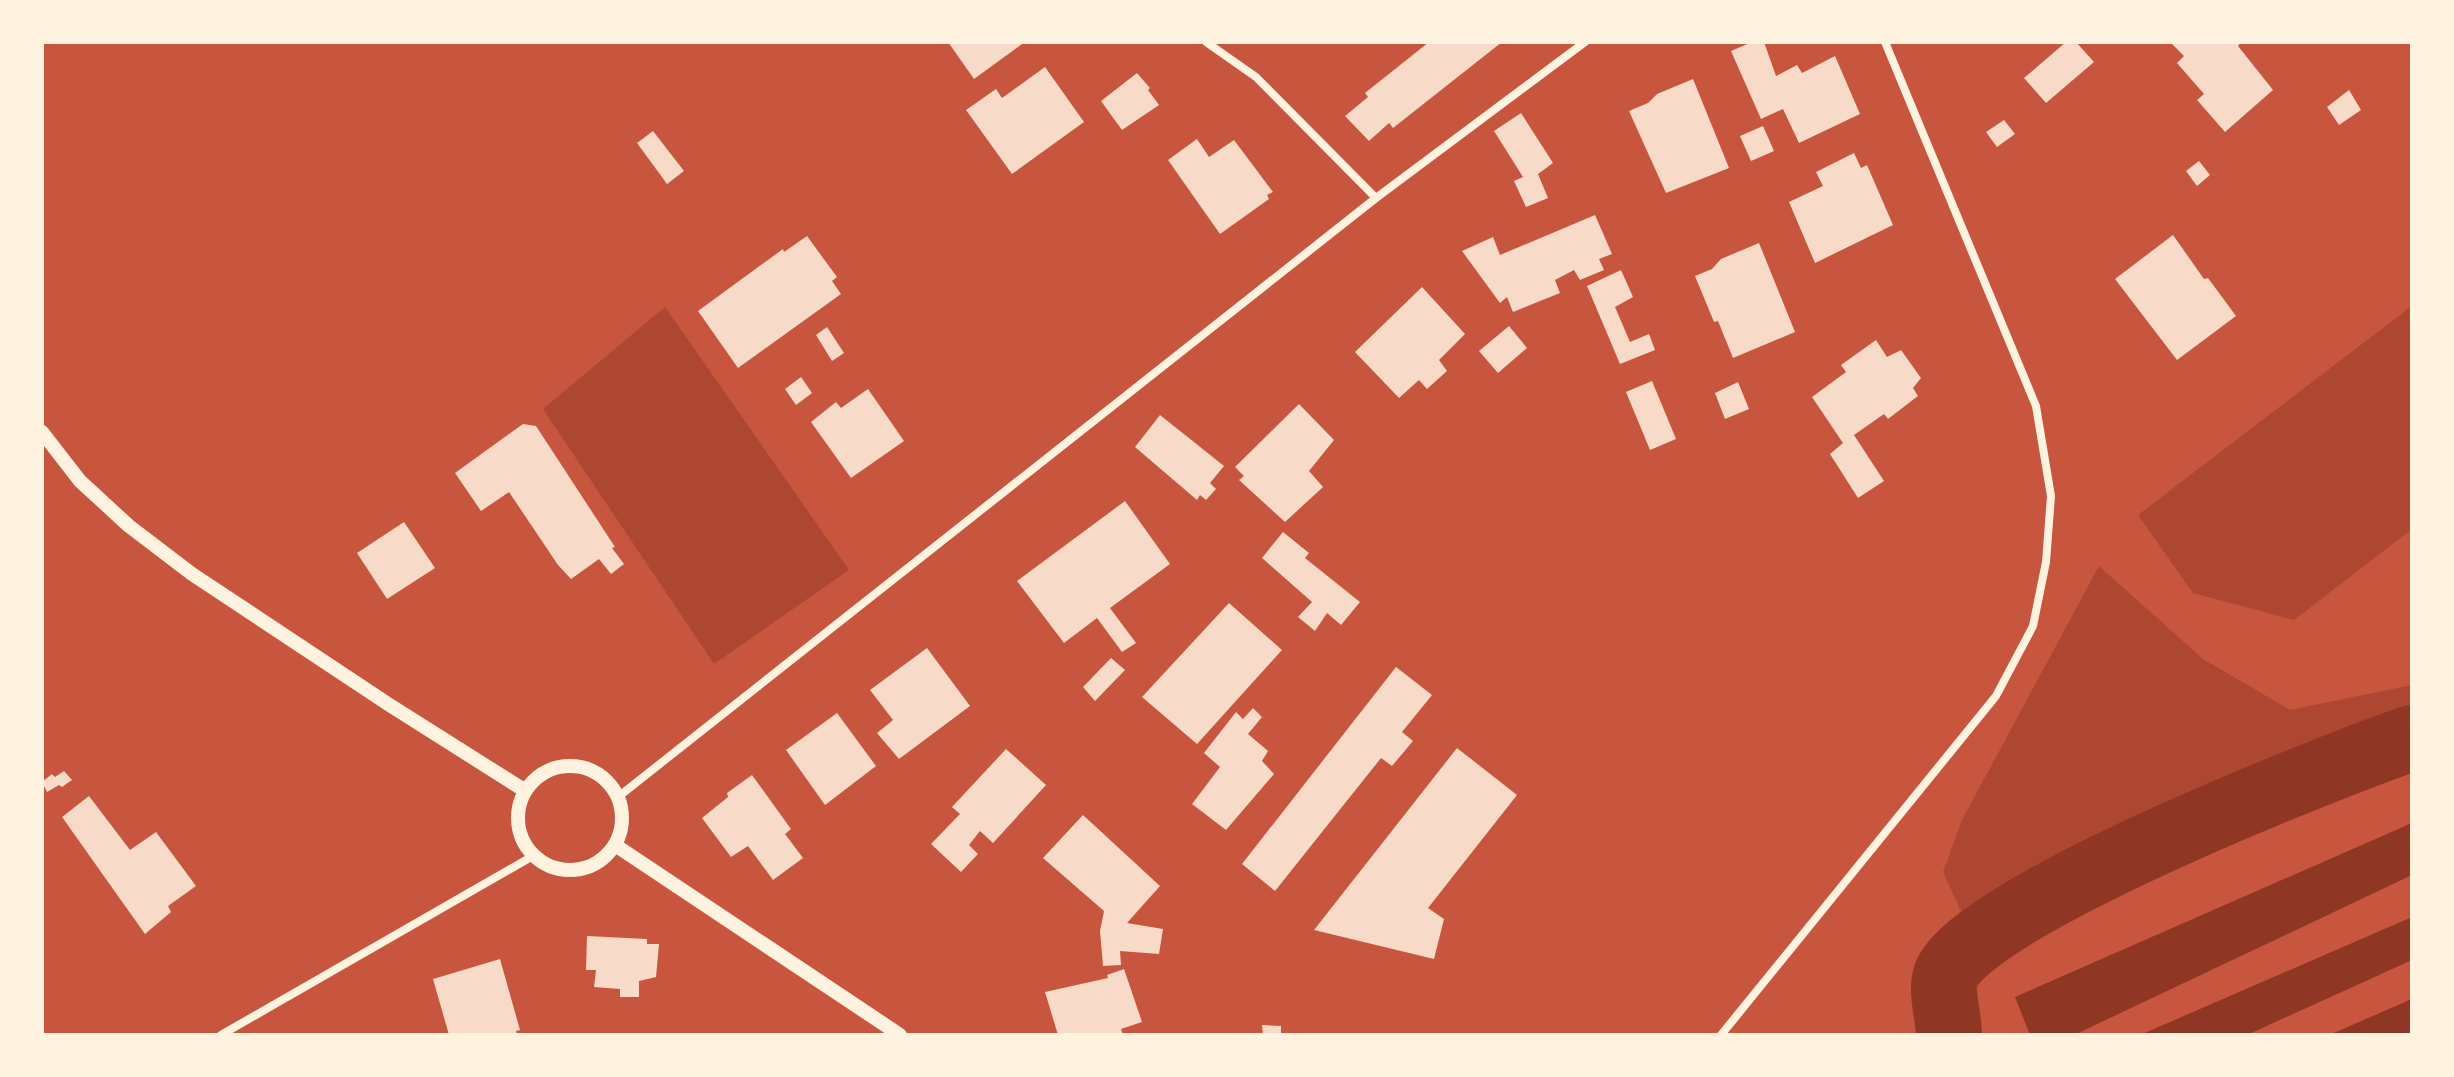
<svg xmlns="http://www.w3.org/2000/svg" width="2454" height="1077" viewBox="0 0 2454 1077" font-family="'Public Sans',sans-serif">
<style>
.green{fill:#ae4732}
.water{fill:#8f3625}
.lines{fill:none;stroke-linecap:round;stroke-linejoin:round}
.river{stroke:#8f3625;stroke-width:66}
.building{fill:#f7dbc8}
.minor{stroke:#fff3e0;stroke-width:8}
.tertiary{stroke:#fff3e0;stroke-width:14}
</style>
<rect width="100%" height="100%" fill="#c8553d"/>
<g class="green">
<path d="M 2412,306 L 2412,529 L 2294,620 L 2193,593 L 2138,515 Z"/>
<path d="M 665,307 L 849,570 L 714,664 L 543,409 Z"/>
<path d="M 2099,566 L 2203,659 L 2290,710 L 2412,685 L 2412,738 L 2313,775 L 2202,823 L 2055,892 L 2001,924 L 1965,920 L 1943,872 L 1962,820 Z"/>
</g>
<g class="water">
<path d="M 2412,823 L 2412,875 L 2074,1035 L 2030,1035 L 2015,997 Z"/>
<path d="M 2412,917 L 2412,960 L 2247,1035 L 2140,1035 Z"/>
<path d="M 2412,999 L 2412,1035 L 2329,1035 Z"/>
</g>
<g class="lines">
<path class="river" d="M 1949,1035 C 1949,1017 1940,991 1946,975 C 1974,906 2331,766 2412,738"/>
</g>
<g class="building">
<path d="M 948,42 L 1025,42 L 974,79 Z"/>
<path d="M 1429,42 L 1502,42 L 1393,128 L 1389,123 L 1369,141 L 1345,116 L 1368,97 L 1365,93 Z"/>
<path d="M 1752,42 L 1764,42 L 1776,76 L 1797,65 L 1802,73 L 1835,56 L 1860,114 L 1799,143 L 1783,109 L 1761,119 L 1731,51 Z"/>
<path d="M 2066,42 L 2076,42 L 2094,62 L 2046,103 L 2024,78 Z"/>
<path d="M 2170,42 L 2241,42 L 2238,46 L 2273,90 L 2225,132 L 2197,100 L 2204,94 L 2177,63 L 2184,56 Z"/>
<path d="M 1045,67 L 1084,122 L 1012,174 L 966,110 L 996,89 L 1002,98 Z"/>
<path d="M 1137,73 L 1150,88 L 1148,90 L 1159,105 L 1122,130 L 1101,101 Z"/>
<path d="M 1693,79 L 1729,168 L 1666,193 L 1629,111 L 1648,103 L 1657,94 Z"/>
<path d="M 2349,90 L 2361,110 L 2339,125 L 2327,107 Z"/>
<path d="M 1521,113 L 1553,163 L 1538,174 L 1548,198 L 1526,207 L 1514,181 L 1523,177 L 1494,131 Z"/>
<path d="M 2004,120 L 2015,134 L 1997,147 L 1986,132 Z"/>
<path d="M 1763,126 L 1774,151 L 1751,161 L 1740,136 Z"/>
<path d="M 653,131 L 684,171 L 667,184 L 637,143 Z"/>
<path d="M 1197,139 L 1209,157 L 1234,140 L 1273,192 L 1267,195 L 1269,199 L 1220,234 L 1168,160 Z"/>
<path d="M 1854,153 L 1861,168 L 1867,165 L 1893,225 L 1815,263 L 1789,202 L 1823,186 L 1816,172 Z"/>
<path d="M 2199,161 L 2210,175 L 2197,186 L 2186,171 Z"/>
<path d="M 1595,215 L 1612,254 L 1599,259 L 1604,270 L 1580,280 L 1574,270 L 1555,280 L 1560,293 L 1513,312 L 1507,297 L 1500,303 L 1462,251 L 1493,237 L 1500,255 Z"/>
<path d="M 2173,235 L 2204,279 L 2208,278 L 2236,316 L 2177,360 L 2115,279 Z"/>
<path d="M 807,236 L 837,277 L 832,281 L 841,294 L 738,368 L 698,311 L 783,249 L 784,252 Z"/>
<path d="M 1759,243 L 1795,332 L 1733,358 L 1718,321 L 1714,322 L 1695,276 L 1712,269 L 1721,259 Z"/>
<path d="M 1621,270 L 1633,297 L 1615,307 L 1630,342 L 1649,334 L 1655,350 L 1620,364 L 1587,286 Z"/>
<path d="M 1422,287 L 1465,334 L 1439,360 L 1447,371 L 1427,389 L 1419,380 L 1399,398 L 1355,352 Z"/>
<path d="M 1509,326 L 1527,348 L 1498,373 L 1479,351 Z"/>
<path d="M 827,327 L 844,353 L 832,361 L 816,335 Z"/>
<path d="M 1876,340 L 1887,357 L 1901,350 L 1921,378 L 1913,388 L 1918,396 L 1888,419 L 1884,414 L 1854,435 L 1884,481 L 1858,498 L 1830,454 L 1843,443 L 1812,397 L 1846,372 L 1841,365 Z"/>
<path d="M 801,377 L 812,393 L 796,405 L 785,389 Z"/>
<path d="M 1652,381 L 1676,439 L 1650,450 L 1626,392 Z"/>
<path d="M 1738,382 L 1749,409 L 1725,419 L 1715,393 Z"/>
<path d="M 868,389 L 904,441 L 851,478 L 811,422 L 836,402 L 841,408 Z"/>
<path d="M 1299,404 L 1334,440 L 1309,471 L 1323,487 L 1285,522 L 1239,480 L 1244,476 L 1235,467 Z"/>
<path d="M 1160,415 L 1224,466 L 1210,483 L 1216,489 L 1206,500 L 1200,495 L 1197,500 L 1135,447 Z"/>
<path d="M 523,424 L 536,426 L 615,547 L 612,548 L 624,564 L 611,574 L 599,559 L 571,579 L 558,565 L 509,492 L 481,511 L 455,473 Z"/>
<path d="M 1125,501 L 1170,564 L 1110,608 L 1136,643 L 1122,652 L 1097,618 L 1064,643 L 1017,581 Z"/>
<path d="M 404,522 L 435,568 L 387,599 L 357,553 Z"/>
<path d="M 1283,532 L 1309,553 L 1305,558 L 1360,602 L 1341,625 L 1327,613 L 1315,631 L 1298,617 L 1312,602 L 1262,558 Z"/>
<path d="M 1229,603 L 1282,650 L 1197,744 L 1142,697 Z"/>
<path d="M 927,648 L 970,706 L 899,759 L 877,733 L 893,720 L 870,690 Z"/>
<path d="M 1111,658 L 1125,670 L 1095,701 L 1083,687 Z"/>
<path d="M 1396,667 L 1432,695 L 1402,732 L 1413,741 L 1392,766 L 1381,758 L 1275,891 L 1242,864 Z"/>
<path d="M 1253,708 L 1262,717 L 1248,734 L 1268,751 L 1262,761 L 1274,774 L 1226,830 L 1192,804 L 1220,767 L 1204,753 L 1236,712 L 1243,719 Z"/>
<path d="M 837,713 L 876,766 L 825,805 L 786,750 Z"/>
<path d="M 1457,748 L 1517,795 L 1428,908 L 1444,919 L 1434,959 L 1314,930 Z"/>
<path d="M 1006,749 L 1046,785 L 993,843 L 980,831 L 969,845 L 978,854 L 961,872 L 931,844 L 960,814 L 952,807 Z"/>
<path d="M 64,771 L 72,780 L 62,787 L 59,785 L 47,792 L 42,782 L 52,774 L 55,777 Z"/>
<path d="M 752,775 L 791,829 L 785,834 L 803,858 L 773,880 L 748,846 L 731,857 L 702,818 L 728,797 L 727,793 Z"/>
<path d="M 89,796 L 130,850 L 156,832 L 196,886 L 168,906 L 171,912 L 145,934 L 62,817 Z"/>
<path d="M 1083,815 L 1160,886 L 1127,923 L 1163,929 L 1159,954 L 1120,951 L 1121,965 L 1103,966 L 1100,931 L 1104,911 L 1043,858 Z"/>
<path d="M 587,936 L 647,939 L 647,944 L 659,944 L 656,977 L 639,981 L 639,997 L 620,997 L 620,989 L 594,987 L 596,970 L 586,970 Z"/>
<path d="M 500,959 L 520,1030 L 516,1031 L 517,1035 L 449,1035 L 433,979 Z"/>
<path d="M 1124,969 L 1142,1022 L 1121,1029 L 1123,1035 L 1058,1035 L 1045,992 L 1108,978 L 1107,975 Z"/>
<path d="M 1262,1025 L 1281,1026 L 1281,1035 L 1263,1035 Z"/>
</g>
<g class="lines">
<g class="minor">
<path d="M 1206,42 L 1256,77 L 1376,198"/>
<path d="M 618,797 L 1376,198 L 1585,42"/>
<path d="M 221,1035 L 533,856"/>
<path d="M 1721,1035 L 1996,696 L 2033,626 L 2046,562 L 2051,496 L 2036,406 L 1885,42"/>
</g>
<g class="tertiary">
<path d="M 42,432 L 80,481 L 129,526 L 192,574 L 388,704 L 524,790"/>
<circle cx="570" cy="818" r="52"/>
<path d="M 615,845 L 900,1035"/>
</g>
</g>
<rect width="2454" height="1077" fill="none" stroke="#fff3e0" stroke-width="88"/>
</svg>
